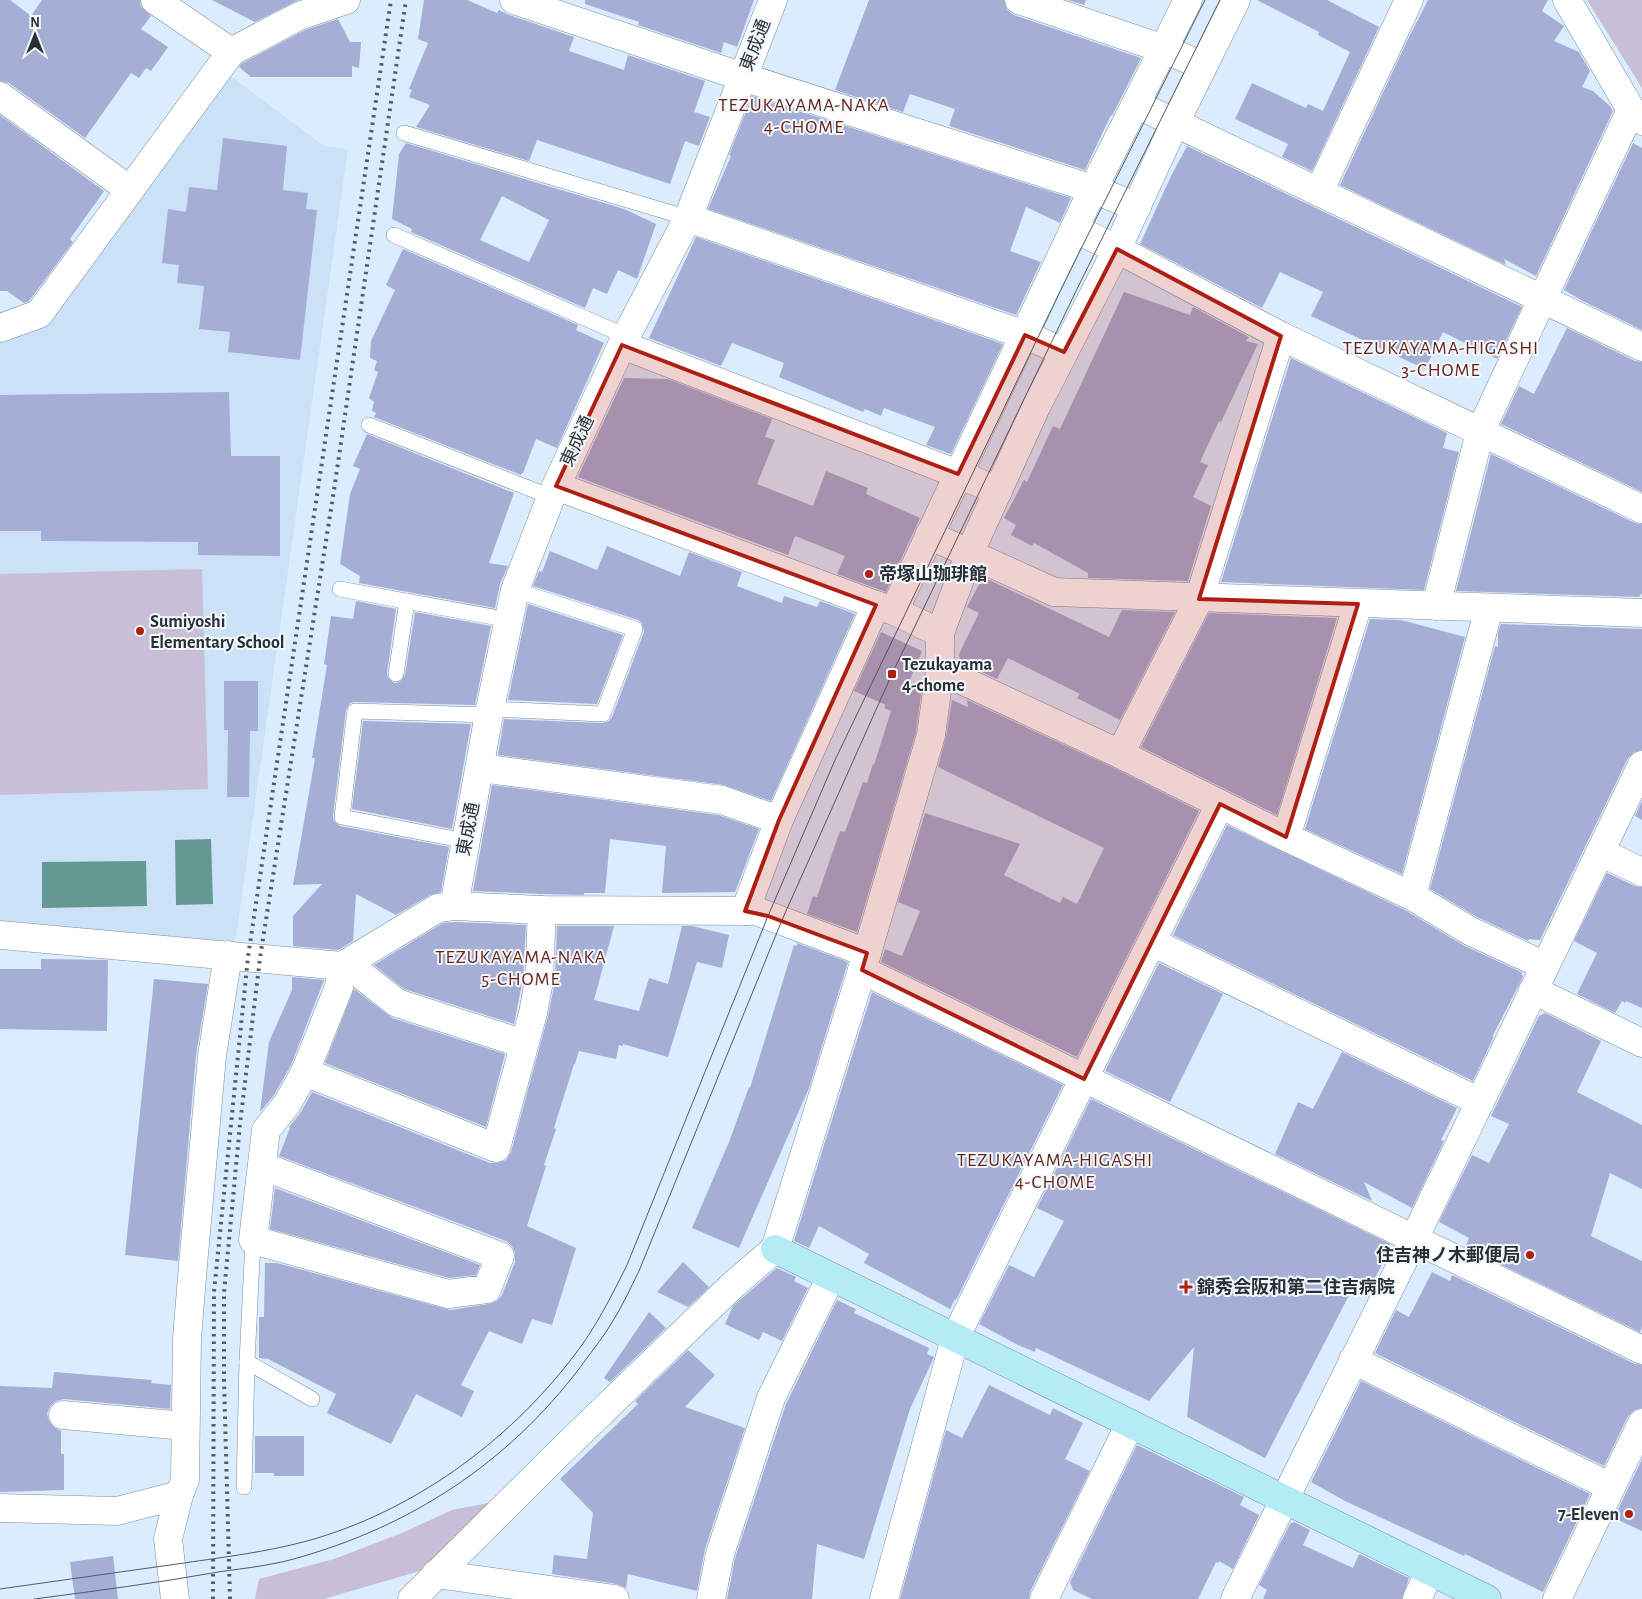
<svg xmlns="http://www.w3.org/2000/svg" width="1642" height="1599" viewBox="0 0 1642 1599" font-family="'Alegreya Sans','Noto Sans JP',sans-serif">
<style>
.built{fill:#cae1f8}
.green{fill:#c8bed7}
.water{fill:#649893}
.building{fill:#a5aed4;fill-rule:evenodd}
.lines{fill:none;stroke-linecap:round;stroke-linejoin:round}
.lane-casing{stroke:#7c8c9c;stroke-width:16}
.street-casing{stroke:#7c8c9c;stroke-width:29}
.secondary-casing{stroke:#7c8c9c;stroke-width:29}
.lane{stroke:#fff;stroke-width:15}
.street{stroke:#fff;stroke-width:28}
.secondary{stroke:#b4ecf6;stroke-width:28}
.tram{stroke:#525c65;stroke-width:1}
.rail{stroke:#525c65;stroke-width:4;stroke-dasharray:2.5 5;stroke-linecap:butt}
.marked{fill:#ae1f12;fill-opacity:0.2;stroke:#ae1f12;stroke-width:4;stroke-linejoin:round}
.poi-dot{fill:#ae1f12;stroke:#f4f8fb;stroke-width:2}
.labels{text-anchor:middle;stroke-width:4;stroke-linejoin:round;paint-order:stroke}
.street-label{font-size:18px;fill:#293037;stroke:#f4f8fb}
.poi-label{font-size:18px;font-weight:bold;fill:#293037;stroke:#f4f8fb;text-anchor:start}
.neighbourhood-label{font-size:19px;letter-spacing:1px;fill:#68241b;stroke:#f4f8fb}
</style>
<rect width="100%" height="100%" fill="#daedfe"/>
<path class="built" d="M 228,74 L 324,146 L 348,149 L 236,937 L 233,942 L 0,923 L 0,338 Z"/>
<g class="green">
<path d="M 1587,0 L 1642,0 L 1642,88 Z"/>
<path d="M 202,569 L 208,789 L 0,795 L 0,574 Z"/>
<path d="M 493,1502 L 423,1570 L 324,1599 L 255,1599 L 259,1579 L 334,1559 L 402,1533 L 452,1510 Z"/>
</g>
<g class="water">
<path d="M 211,839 L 213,904 L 176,905 L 175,840 Z"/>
<path d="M 146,861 L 147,906 L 42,908 L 42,862 Z"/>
</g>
<g class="building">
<path d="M 0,0 L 10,0 L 31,16 L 42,0 L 140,0 L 141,7 L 151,16 L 141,29 L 168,47 L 151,71 L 146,68 L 139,78 L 131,73 L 85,138 L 9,83 L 0,81 Z"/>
<path d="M 212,0 L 298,0 L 255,22 Z"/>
<path d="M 424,0 L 467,0 L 497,13 L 499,10 L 509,15 L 574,37 L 569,51 L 624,70 L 628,55 L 705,81 L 694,112 L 710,117 L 699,146 L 685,141 L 670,184 L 537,140 L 529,161 L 416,127 L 430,105 L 409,97 L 412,90 L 409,89 L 428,43 L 418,39 Z"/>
<path d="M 585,0 L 754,0 L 737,47 L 724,42 L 721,53 L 638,25 L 639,22 L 585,4 Z"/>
<path d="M 869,0 L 1004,0 L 1007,10 L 1014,15 L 1141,58 L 1112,116 L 1111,115 L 1085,170 L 949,126 L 955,109 L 910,94 L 903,112 L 835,90 Z"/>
<path d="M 1068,0 L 1086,0 L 1084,5 Z"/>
<path d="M 1257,0 L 1327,0 L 1379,27 L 1312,171 L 1282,157 L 1288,144 L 1235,119 L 1252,83 L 1306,108 L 1308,104 L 1323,111 L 1350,52 L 1318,35 L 1319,32 Z"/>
<path d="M 1428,0 L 1548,0 L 1542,11 L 1564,26 L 1554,41 L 1579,52 L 1590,71 L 1582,87 L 1593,91 L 1610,106 L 1613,111 L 1536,276 L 1504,259 L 1506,265 L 1340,185 L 1407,41 Z"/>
<path d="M 338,19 L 350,42 L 361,42 L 359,68 L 352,66 L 352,77 L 251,77 L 239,67 L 241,64 L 305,30 Z"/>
<path d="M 752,96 L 1071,198 L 1060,223 L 1026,207 L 1010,251 L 1041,262 L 1016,315 L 708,209 L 731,156 L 729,155 Z"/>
<path d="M 0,115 L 104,191 L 70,239 L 73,242 L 29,301 L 24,303 L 7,291 L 0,291 Z"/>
<path d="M 223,138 L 287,146 L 283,190 L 308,193 L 306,209 L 317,210 L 300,360 L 228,352 L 230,332 L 199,329 L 204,286 L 177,283 L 179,265 L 162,263 L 168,209 L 186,212 L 189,187 L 217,190 Z"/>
<path d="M 406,143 L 624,209 L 656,224 L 637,279 L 618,270 L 607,294 L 593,288 L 585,308 L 411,232 L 412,229 L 392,219 L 399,154 ZM 502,196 L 549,220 L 529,262 L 480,240 Z"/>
<path d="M 1633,143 L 1642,148 L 1642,330 L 1581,300 L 1564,290 Z"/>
<path d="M 1187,146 L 1522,307 L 1497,359 L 1443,332 L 1425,369 L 1311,316 L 1323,292 L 1280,272 L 1262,308 L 1140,244 L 1171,176 Z"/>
<path d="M 696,237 L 1003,344 L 951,454 L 926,445 L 935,427 L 884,408 L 881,416 L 865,409 L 863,412 L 779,377 L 784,363 L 732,343 L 721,366 L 649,338 Z"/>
<path d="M 403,249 L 578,325 L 576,330 L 604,343 L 557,448 L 536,439 L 523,473 L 522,473 L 521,475 L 374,417 L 376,413 L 372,411 L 374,402 L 369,398 L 378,372 L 374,370 L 377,361 L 370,358 L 371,341 L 395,290 L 386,285 Z"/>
<path d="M 1124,292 L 1190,315 L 1193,307 L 1249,337 L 1246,341 L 1258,344 L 1221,422 L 1219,421 L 1200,462 L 1208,465 L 1193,497 L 1211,506 L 1188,581 L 1088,578 L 1088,573 L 1034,543 L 1032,546 L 1011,535 L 1016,525 L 1004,518 L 1024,480 L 1027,482 L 1053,426 L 1060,429 Z"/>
<path d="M 1567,328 L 1635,361 L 1642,362 L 1642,492 L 1501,424 L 1519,386 L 1534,394 Z"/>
<path d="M 1291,358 L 1447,433 L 1443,448 L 1459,452 L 1424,590 L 1221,582 Z"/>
<path d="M 624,378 L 668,379 L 772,419 L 765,437 L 775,440 L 757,484 L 813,506 L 826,471 L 868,488 L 866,494 L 920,518 L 886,592 L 837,574 L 845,556 L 795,536 L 788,555 L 578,477 Z"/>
<path d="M 229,392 L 231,456 L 280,456 L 280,556 L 198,555 L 198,542 L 41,541 L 41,531 L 0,531 L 0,395 Z"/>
<path d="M 367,434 L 514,493 L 489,563 L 508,566 L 500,584 L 495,608 L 359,583 L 360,576 L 340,564 L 350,494 L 360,469 L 353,466 Z"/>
<path d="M 1491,454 L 1635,523 L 1642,524 L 1642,593 L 1639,597 L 1456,591 Z"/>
<path d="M 607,546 L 680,576 L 689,552 L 742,572 L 737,586 L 782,603 L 784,596 L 817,607 L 820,601 L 855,614 L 771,801 L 724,785 L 498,755 L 504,719 L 603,723 L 609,721 L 612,717 L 644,632 L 642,623 L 638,620 L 533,586 L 539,571 L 542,572 L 550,551 L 597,570 Z"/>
<path d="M 983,577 L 1109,637 L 1122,610 L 1175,612 L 1120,720 L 1077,698 L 1080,694 L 1008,658 L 997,679 L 960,662 L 959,654 L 979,613 L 967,607 Z"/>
<path d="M 356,601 L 396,609 L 387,673 L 388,678 L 394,683 L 400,682 L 405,675 L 415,612 L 491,626 L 475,705 L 355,702 L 350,703 L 346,710 L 333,816 L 334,821 L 340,826 L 449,847 L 441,892 L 430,895 L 396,915 L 356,894 L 353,941 L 338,950 L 293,946 L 293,916 L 322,884 L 293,885 L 315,758 L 312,758 L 327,665 L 324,664 L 331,616 L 353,619 Z"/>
<path d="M 528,604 L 623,635 L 597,704 L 508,700 Z"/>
<path d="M 1209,613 L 1337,618 L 1277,815 L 1141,747 Z"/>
<path d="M 1370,619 L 1401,620 L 1465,637 L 1402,874 L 1305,829 Z"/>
<path d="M 1501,624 L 1642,629 L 1642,750 L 1634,752 L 1628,758 L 1540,940 L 1529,939 L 1528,941 L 1477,917 L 1430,889 L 1495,646 L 1498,647 L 1498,633 Z"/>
<path d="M 881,632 L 922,651 L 909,682 L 922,687 L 916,732 L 857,932 L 807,914 L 813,896 L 817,897 L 840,831 L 845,832 L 863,782 L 867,783 L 873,764 L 874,765 L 891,711 L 884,708 L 886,705 L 854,691 Z"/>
<path d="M 224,681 L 258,681 L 258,731 L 250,731 L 249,797 L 227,797 L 228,730 L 224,730 Z"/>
<path d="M 952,700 L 968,707 L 967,700 L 1112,767 L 1199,811 L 1077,1057 L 881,962 L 885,949 L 902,956 L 920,911 L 898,902 L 925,813 L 1020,844 L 1004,875 L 1060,903 L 1063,897 L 1077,904 L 1104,848 L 938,767 L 946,737 Z"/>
<path d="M 363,721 L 471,724 L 452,829 L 352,809 Z"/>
<path d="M 492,785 L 718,815 L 759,829 L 735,892 L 662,893 L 666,846 L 610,839 L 605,893 L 584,893 L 584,895 L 542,894 L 473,891 Z"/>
<path d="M 1642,801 L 1642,820 L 1635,816 Z"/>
<path d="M 1227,825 L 1405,910 L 1463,945 L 1521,972 L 1523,977 L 1492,1037 L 1494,1036 L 1473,1081 L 1173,935 Z"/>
<path d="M 1607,873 L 1635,886 L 1642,887 L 1642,1008 L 1626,1001 L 1625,1003 L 1622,1001 L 1615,1013 L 1577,994 L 1597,953 L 1574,941 Z"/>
<path d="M 455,922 L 526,925 L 523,979 L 514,1024 L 404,989 L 374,965 L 443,923 Z"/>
<path d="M 557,926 L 614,926 L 594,1000 L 639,1011 L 649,978 L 668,984 L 682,926 L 692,926 L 729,935 L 722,968 L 697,962 L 668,1057 L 623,1044 L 623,1046 L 619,1045 L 616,1059 L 579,1051 L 575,1064 L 574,1064 L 554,1128 L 556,1129 L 544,1165 L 546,1166 L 527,1226 L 576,1248 L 552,1325 L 532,1319 L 522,1344 L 489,1331 L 461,1385 L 474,1391 L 462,1417 L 416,1394 L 391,1444 L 327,1413 L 336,1394 L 268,1359 L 259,1358 L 259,1317 L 264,1317 L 265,1263 L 277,1263 L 450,1310 L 489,1304 L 497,1301 L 502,1295 L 515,1262 L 515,1253 L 512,1246 L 506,1241 L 279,1156 L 290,1128 L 289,1127 L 301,1112 L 312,1092 L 490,1163 L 498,1163 L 506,1160 L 511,1152 L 548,1016 L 555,982 Z"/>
<path d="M 797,943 L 848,962 L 809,1088 L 739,1248 L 692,1228 L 729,1142 L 749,1087 L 750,1088 L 794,945 L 797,946 Z"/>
<path d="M 41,959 L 108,960 L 107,1031 L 0,1029 L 0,969 L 41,969 Z"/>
<path d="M 1159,963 L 1223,994 L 1170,1102 L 1105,1071 Z"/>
<path d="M 292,977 L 324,980 L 291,1065 L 274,1095 L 260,1112 L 269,1042 L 292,990 Z"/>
<path d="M 154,979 L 208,984 L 196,1055 L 178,1261 L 125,1255 Z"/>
<path d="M 354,989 L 392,1018 L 505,1054 L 486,1127 L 325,1063 Z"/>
<path d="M 872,992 L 1063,1085 L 956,1300 L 955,1299 L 950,1309 L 864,1263 L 869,1254 L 819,1226 L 809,1248 L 794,1241 Z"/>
<path d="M 1545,1013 L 1601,1041 L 1577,1092 L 1642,1125 L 1642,1189 L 1610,1173 L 1591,1236 L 1642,1261 L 1642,1327 L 1640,1332 L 1465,1247 L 1469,1238 L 1439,1222 L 1472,1155 L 1489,1163 L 1509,1124 L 1491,1116 L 1539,1016 Z"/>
<path d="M 1342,1052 L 1457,1108 L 1441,1140 L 1444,1141 L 1412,1208 L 1364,1182 L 1372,1201 L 1275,1154 L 1298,1102 L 1313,1109 Z"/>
<path d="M 1091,1099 L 1390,1244 L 1391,1248 L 1370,1287 L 1357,1280 L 1265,1458 L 1187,1417 L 1194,1347 L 1149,1401 L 1036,1348 L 1035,1352 L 1018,1345 L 979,1324 L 1009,1265 L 1034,1277 L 1064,1221 L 1037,1208 Z"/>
<path d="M 275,1188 L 480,1265 L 476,1275 L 449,1278 L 270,1229 Z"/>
<path d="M 683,1262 L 709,1287 L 688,1307 L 657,1292 Z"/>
<path d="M 777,1268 L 796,1277 L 794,1281 L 808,1288 L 782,1341 L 763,1332 L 759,1340 L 725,1324 L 733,1306 Z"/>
<path d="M 1432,1272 L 1450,1281 L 1452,1275 L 1635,1364 L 1642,1365 L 1642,1408 L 1634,1410 L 1628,1416 L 1604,1466 L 1375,1353 L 1396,1310 L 1409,1317 Z"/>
<path d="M 837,1300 L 856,1309 L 854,1313 L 929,1348 L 927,1354 L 934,1357 L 910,1409 L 864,1559 L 817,1544 L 812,1599 L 727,1599 L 735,1558 L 786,1404 Z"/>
<path d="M 649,1312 L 666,1328 L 610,1382 L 604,1378 Z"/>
<path d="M 688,1350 L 715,1375 L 685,1407 L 745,1428 L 705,1549 L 697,1591 L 628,1574 L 626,1588 L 617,1584 L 552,1574 L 554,1555 L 587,1559 L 593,1513 L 560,1479 L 638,1404 L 635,1401 Z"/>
<path d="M 54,1372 L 152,1380 L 151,1383 L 171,1385 L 170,1409 L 64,1399 L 56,1401 L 50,1406 L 47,1414 L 49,1421 L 54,1427 L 61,1431 L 61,1454 L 64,1454 L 64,1490 L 0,1492 L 0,1386 L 52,1388 Z"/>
<path d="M 1361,1381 L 1590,1494 L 1543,1592 L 1465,1554 L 1464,1556 L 1345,1501 L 1311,1482 Z"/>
<path d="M 989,1385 L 1050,1415 L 1053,1408 L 1083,1423 L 1065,1459 L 1090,1471 L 1030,1592 L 1029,1599 L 900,1599 L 946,1430 L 962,1438 Z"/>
<path d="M 255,1436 L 304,1436 L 304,1476 L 274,1476 L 274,1473 L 255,1473 Z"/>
<path d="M 1137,1445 L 1244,1497 L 1240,1505 L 1259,1515 L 1233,1569 L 1219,1561 L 1218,1563 L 1216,1562 L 1198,1599 L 1092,1599 L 1073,1590 L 1070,1582 Z"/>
<path d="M 1642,1459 L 1642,1531 L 1614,1518 Z"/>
<path d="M 1294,1522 L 1310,1530 L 1303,1545 L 1353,1568 L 1359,1554 L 1409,1578 L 1402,1599 L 1263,1599 L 1267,1590 L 1259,1585 L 1290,1524 Z"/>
<path d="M 113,1556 L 118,1599 L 75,1599 L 70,1562 Z"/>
</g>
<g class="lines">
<defs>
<g id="lane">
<path d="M 404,133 L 688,218"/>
<path d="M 394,235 L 626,336"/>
<path d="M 369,425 L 551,497"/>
<path d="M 340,589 L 510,620"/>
<path d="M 396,674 L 407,601"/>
<path d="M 490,709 L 603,714 L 635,629 L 515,590"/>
<path d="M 466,841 L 342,817 L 355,711 L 489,715"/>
<path d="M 253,1240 L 247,1362 L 312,1399"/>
<path d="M 244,1487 L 247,1362"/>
</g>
<g id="street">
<path d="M 155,0 L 231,52"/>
<path d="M 514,0 L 743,77 L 1093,189 L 1137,207"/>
<path d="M 1019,0 L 1164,49 L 1203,66"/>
<path d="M 1567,0 L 1631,110 L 1642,121"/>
<path d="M 0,96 L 130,190"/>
<path d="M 1136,104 L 1642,347"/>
<path d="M 1319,192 L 1409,0"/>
<path d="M 688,218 L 1025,335 L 1064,352"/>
<path d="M 1075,229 L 1117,249 L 1281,336 L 1642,509"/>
<path d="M 0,328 L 39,314 L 231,52 L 299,16 L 346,0"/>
<path d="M 622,345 L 958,474 L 998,491"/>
<path d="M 556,486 L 876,605 L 894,611 L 940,633"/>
<path d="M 929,535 L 1054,592 L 1642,613"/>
<path d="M 1436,606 L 1480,432 L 1631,110"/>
<path d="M 894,611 L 1093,189 L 1188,0"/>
<path d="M 940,670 L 1120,754 L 1286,837 L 1412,896 L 1470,931 L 1545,966"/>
<path d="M 1120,754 L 1199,599 L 1281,336"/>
<path d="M 480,768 L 722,800 L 779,820"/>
<path d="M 1286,837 L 1358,604"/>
<path d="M 1600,852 L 1642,872"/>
<path d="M 1412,896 L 1489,608"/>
<path d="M 454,906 L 490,709 L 515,590 L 551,497 L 626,336 L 688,218 L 773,0"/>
<path d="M 745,911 L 779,820 L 876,605"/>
<path d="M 0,935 L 342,966 L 359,973 L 397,1003 L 524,1044"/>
<path d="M 1152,942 L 1480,1102"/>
<path d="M 862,970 L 1642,1350"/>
<path d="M 1533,990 L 1642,1043"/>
<path d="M 305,1072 L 496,1148 L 533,1013 L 539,981 L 542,910"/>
<path d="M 262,1166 L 500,1256 L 487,1289 L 448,1294 L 253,1240 L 266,1130 L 287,1104 L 305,1072 L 339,987 L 342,966 L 438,908 L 454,906 L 542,910 L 756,911 L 867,953"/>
<path d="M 1353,1360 L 1611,1487"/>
<path d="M 63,1415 L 185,1426"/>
<path d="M 0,1508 L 117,1511 L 179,1495"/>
<path d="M 436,1574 L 615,1599"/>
<path d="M 175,1599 L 168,1539 L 179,1495 L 185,1480 L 187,1338 L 193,1265 L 212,1056 L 228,955"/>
<path d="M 412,1599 L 558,1454 L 734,1284 L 775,1249 L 862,970 L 931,735 L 940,670 L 940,633 L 970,552 L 1036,407 L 1117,249 L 1175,123 L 1236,0"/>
<path d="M 711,1599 L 720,1554 L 771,1398 L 831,1277"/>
<path d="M 884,1599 L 955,1338 L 1220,804"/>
<path d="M 1044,1599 L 1130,1424"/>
<path d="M 1235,1599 L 1414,1239 L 1642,765"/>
<path d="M 1417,1599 L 1430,1571"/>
<path d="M 1557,1599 L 1642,1423"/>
</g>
<path id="secondary" d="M 775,1249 L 1487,1599"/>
</defs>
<use href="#lane" class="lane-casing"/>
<use href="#street" class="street-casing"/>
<use href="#secondary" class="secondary-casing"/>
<use href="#lane" class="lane"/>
<use href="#street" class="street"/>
<use href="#secondary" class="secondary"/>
<g class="tram">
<path d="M 0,1589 C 61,1580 123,1572 184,1563 C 225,1557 266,1552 307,1541 C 412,1512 507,1443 573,1357 C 595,1329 611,1297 627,1265 L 768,916 L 835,760 L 1065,281 L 1205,0"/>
<path d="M 34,1599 C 96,1591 157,1583 218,1572 C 246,1568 276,1565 304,1556 C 420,1522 516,1456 587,1358 C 595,1347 604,1336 611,1324 C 622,1307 630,1289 639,1271 L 782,920 L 892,674 L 1077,289 L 1220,0"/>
</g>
<g class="rail">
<path d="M 213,1599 L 214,1292 L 248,957 L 391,0"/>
<path d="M 230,1599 L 224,1380 L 224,1293 L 240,1124 L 260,958 L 334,490 L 406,0"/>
</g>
</g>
<path class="marked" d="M 1117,249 L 1281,336 L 1199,599 L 1358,604 L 1286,837 L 1220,804 L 1084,1079 L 862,970 L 867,953 L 768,916 L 745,911 L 779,820 L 876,605 L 556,486 L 622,345 L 958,474 L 1025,335 L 1064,352 Z"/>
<g class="poi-dot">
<circle cx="869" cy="574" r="5"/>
<circle cx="140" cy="631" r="5"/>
<rect x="887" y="669" width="10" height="10" rx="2.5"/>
<circle cx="1530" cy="1255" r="5"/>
<path d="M1183.5 1279.5h5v5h5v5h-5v5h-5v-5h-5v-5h5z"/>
<circle cx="1629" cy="1514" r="5"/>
</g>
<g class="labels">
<g class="street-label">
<text transform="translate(755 45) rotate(-69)" y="6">東成通</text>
<text transform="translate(577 441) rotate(-65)" y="6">東成通</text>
<text transform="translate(468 829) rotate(-79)" y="6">東成通</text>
</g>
<g class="poi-label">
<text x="879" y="580">帝塚山珈琲館</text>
<text x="150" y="627">Sumiyoshi<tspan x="150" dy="21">Elementary School</tspan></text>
<text x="902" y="670">Tezukayama<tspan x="902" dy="21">4-chome</tspan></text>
<text x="1520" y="1261" text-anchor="end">住吉神ノ木郵便局</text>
<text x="1197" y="1293">錦秀会阪和第二住吉病院</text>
<text x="1619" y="1520" text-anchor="end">7-Eleven</text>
</g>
<g class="neighbourhood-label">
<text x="804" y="111">TEZUKAYAMA-NAKA<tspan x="804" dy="22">4-CHOME</tspan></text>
<text x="1441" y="354">TEZUKAYAMA-HIGASHI<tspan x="1441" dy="22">3-CHOME</tspan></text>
<text x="521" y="963">TEZUKAYAMA-NAKA<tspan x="521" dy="22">5-CHOME</tspan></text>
<text x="1055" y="1166">TEZUKAYAMA-HIGASHI<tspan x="1055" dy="22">4-CHOME</tspan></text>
</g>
</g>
<g transform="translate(35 35)" stroke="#f4f8fb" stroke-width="4" paint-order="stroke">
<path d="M0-4L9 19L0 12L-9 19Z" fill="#293037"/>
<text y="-8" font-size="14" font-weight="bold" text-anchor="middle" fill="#293037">N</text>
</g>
</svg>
